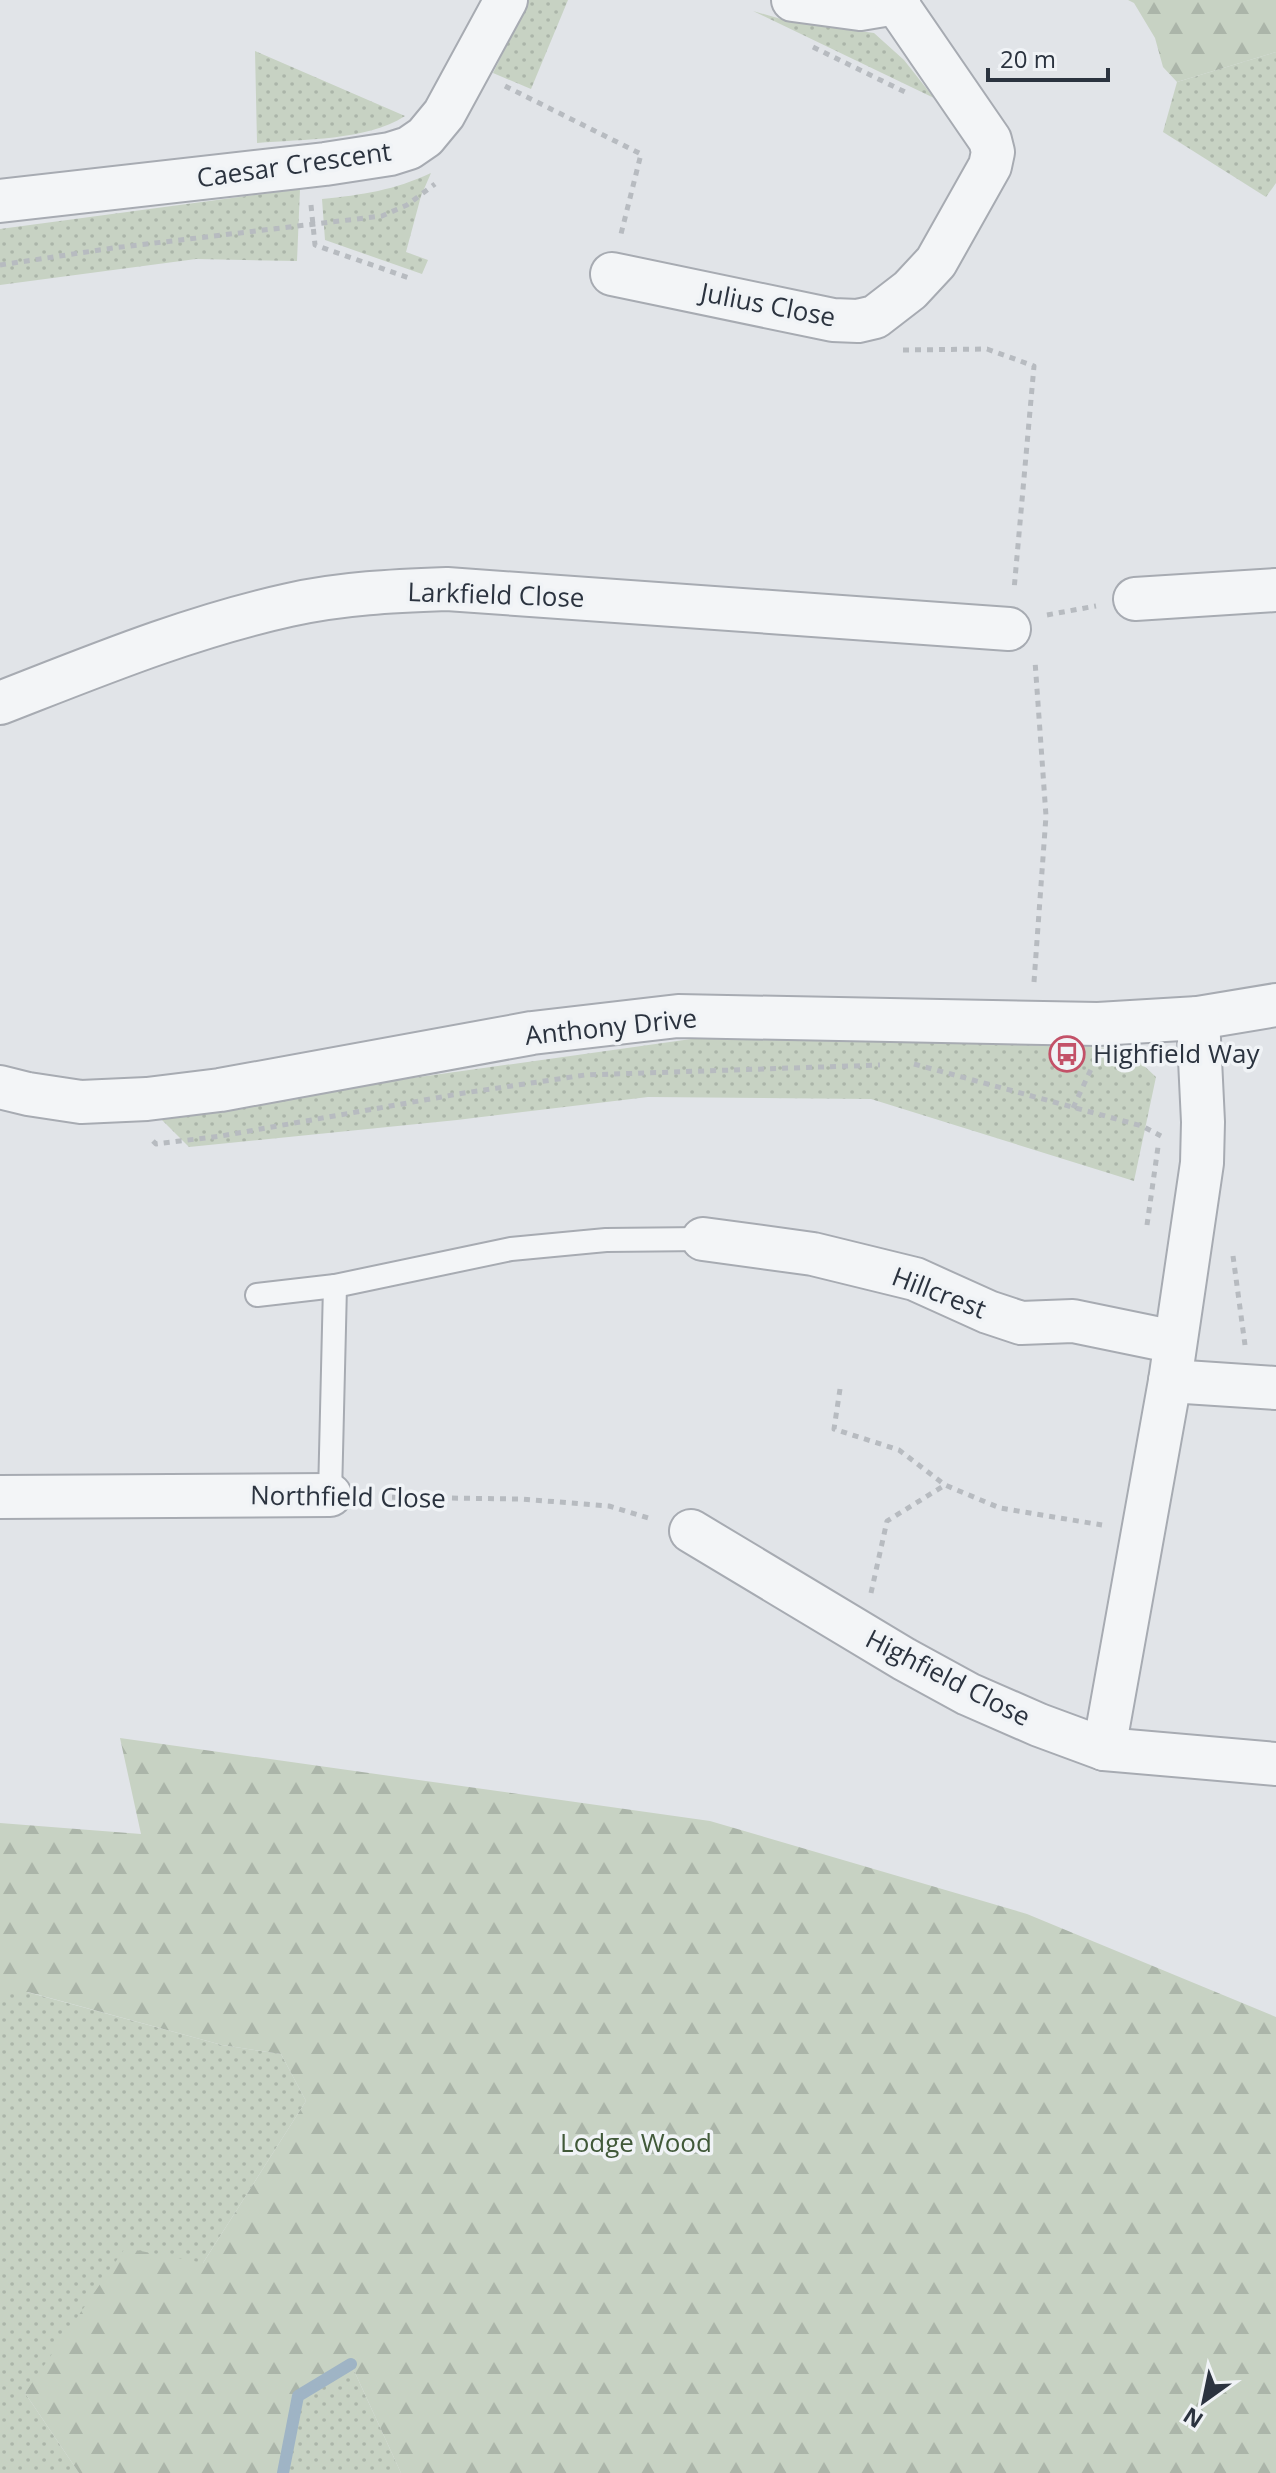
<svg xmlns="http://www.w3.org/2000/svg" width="1276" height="2473" viewBox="0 0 1276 2473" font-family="'Open Sans',sans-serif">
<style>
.grass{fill:url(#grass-dots)}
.forest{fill:url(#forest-firs)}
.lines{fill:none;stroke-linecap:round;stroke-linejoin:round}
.stream{stroke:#9fb4c5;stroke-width:12}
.service-casing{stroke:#a7abb2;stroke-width:26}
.minor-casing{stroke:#a7abb2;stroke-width:46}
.path{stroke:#b7bbc0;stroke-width:5;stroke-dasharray:6 6;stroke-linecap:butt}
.service{stroke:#f3f5f7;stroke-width:22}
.minor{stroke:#f3f5f7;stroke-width:42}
.labels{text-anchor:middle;stroke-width:7;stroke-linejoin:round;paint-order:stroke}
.street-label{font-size:26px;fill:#2b333f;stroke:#f0f3f6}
.poi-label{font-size:26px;fill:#2b333f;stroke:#f0f3f6;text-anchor:start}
.park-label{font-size:26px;fill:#415939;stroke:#f0f3f6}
</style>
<defs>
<pattern id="grass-dots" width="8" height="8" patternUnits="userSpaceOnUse" patternTransform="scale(2)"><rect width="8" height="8" fill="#c7d2c3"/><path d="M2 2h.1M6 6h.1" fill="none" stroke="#abb5a9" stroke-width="1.8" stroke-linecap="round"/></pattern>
<pattern id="forest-firs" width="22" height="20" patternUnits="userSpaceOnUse" patternTransform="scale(2)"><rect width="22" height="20" fill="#c7d2c3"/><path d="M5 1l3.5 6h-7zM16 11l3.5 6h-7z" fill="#abb5a9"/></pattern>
</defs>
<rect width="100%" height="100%" fill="#e1e4e8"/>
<g class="grass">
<path d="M 529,0 L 568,0 L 531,89 L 493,73 Z"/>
<path d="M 753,11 L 788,21 L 874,33 L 904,60 L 934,98 Z"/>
<path d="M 255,51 L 405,116 C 366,141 303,139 257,143 Z"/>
<path d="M 1276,52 L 1276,183 L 1266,197 L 1163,132 L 1177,82 Z"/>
<path d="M 431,173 L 421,196 L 406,252 L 428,260 L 422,274 L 325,240 L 322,199 C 362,195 395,190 431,173 Z"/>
<path d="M 300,189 L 297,261 L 196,259 L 0,285 L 0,229 Z"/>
<path d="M 748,1031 L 923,1037 L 1126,1049 L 1156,1077 L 1134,1181 L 871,1099 L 648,1097 L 457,1120 L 189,1147 L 156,1114 Z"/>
<path d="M 0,1992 L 27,1992 L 222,2045 L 281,2054 L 306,2101 L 203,2263 L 25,2393 L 79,2473 L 0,2473 Z"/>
<path d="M 351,2364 L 401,2473 L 283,2473 L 298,2396 Z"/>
</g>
<g class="forest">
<path d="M 1128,0 L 1276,0 L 1276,52 L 1177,82 L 1163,67 L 1155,38 L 1134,3 Z"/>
<path d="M 120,1738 L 710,1821 L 1027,1914 L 1276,2017 L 1276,2473 L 401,2473 L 351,2364 L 298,2396 L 283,2473 L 79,2473 L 25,2393 L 125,2248 L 203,2263 L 306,2101 L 281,2054 L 222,2045 L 28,1992 L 0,1992 L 0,1823 L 141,1834 Z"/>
</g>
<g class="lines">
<path class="stream" d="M 283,2473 L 298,2396 L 351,2364"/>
<defs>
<g id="service">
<path d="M 257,1295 L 335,1286"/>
<path d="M 330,1495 L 335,1286 L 511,1249 L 606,1240 L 703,1239"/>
</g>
<g id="minor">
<path d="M 793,0 L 860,9 L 896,3 L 899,0"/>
<path d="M 0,201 L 325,164 L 390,154 L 409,148 L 425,137 L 444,114 L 506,0"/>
<path d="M 612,274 L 833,320 L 858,321 L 875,317 L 910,290 L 936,262 L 990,166 L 993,152 L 990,140 L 896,3"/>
<path d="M 1135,599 L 1276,590"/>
<path d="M 0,703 C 95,666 189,627 289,605 C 342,593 394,591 447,589 L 1009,629"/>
<path d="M 0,1087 L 28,1094 L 81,1102 L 147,1099 L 220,1090 L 532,1033 L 678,1016 L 1098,1024 L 1198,1018 L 1276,1005"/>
<path d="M 703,1239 L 813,1254 L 915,1279 L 988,1312 L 1021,1323 L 1073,1321 L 1175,1342"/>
<path d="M 1170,1381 L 1276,1388"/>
<path d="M 0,1497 L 330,1495"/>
<path d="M 691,1531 L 904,1659 L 968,1694 L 1039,1725 L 1104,1749 L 1276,1764"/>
<path d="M 1104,1749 L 1170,1381 L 1202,1163 L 1203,1122 L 1198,1018"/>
</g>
</defs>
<use href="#service" class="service-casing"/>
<use href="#minor" class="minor-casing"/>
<g class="path">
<path d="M 813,47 L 905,92"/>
<path d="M 505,86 L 641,154 L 621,234"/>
<path d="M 311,205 L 315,245 L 409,278"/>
<path d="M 0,265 L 113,248 L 382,216 L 407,205 L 435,184"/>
<path d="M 903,350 L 987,349 L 1034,366 L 1014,590"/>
<path d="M 1047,615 L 1096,606"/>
<path d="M 1034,982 L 1046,816 L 1035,661"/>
<path d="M 914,1064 L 1142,1126 L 1161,1136"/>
<path d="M 1073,1108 L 1093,1065"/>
<path d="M 153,1141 L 156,1144 L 221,1136 L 464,1093 L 585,1075 L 880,1065"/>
<path d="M 1147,1225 L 1158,1147"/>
<path d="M 1233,1256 L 1245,1345"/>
<path d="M 840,1389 L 834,1429 L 899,1450 L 945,1485 L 1000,1508 L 1102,1525"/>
<path d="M 368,1497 L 521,1499 L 609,1506 L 652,1519"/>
<path d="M 871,1593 L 887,1521 L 945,1485"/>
</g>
<use href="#service" class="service"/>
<use href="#minor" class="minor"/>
</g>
<defs>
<symbol id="bus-ring" viewBox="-11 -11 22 22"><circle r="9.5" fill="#f0f3f6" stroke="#c35168" stroke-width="1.5"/><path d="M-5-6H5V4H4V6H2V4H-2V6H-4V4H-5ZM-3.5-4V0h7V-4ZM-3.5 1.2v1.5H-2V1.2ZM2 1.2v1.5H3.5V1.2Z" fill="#c35168"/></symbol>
</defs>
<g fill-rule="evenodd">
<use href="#bus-ring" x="1047" y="1034" width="40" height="40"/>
</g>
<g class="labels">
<g class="street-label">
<text transform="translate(294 165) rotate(-8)" y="9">Caesar Crescent</text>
<text transform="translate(768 305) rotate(11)" y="9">Julius Close</text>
<text transform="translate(496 595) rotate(2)" y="9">Larkfield Close</text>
<text transform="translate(611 1027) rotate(-6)" y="9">Anthony Drive</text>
<text transform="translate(939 1293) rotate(21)" y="9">Hillcrest</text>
<text transform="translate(348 1497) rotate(1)" y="9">Northfield Close</text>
<text transform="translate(948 1678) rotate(27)" y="9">Highfield Close</text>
</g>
<g class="poi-label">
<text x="1093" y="1063">Highfield Way</text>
</g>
<g class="park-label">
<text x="636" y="2152">Lodge Wood</text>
</g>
</g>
<g transform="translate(1204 2401) rotate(213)" stroke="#f0f3f6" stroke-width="6" paint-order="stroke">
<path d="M0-6L14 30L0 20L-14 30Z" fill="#2b333f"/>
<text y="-12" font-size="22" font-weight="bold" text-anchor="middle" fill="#2b333f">N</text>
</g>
<path d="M988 68v12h120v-12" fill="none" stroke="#2b333f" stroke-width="4"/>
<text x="1000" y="68" font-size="24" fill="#2b333f" stroke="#f0f3f6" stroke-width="6" paint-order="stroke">20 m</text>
</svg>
